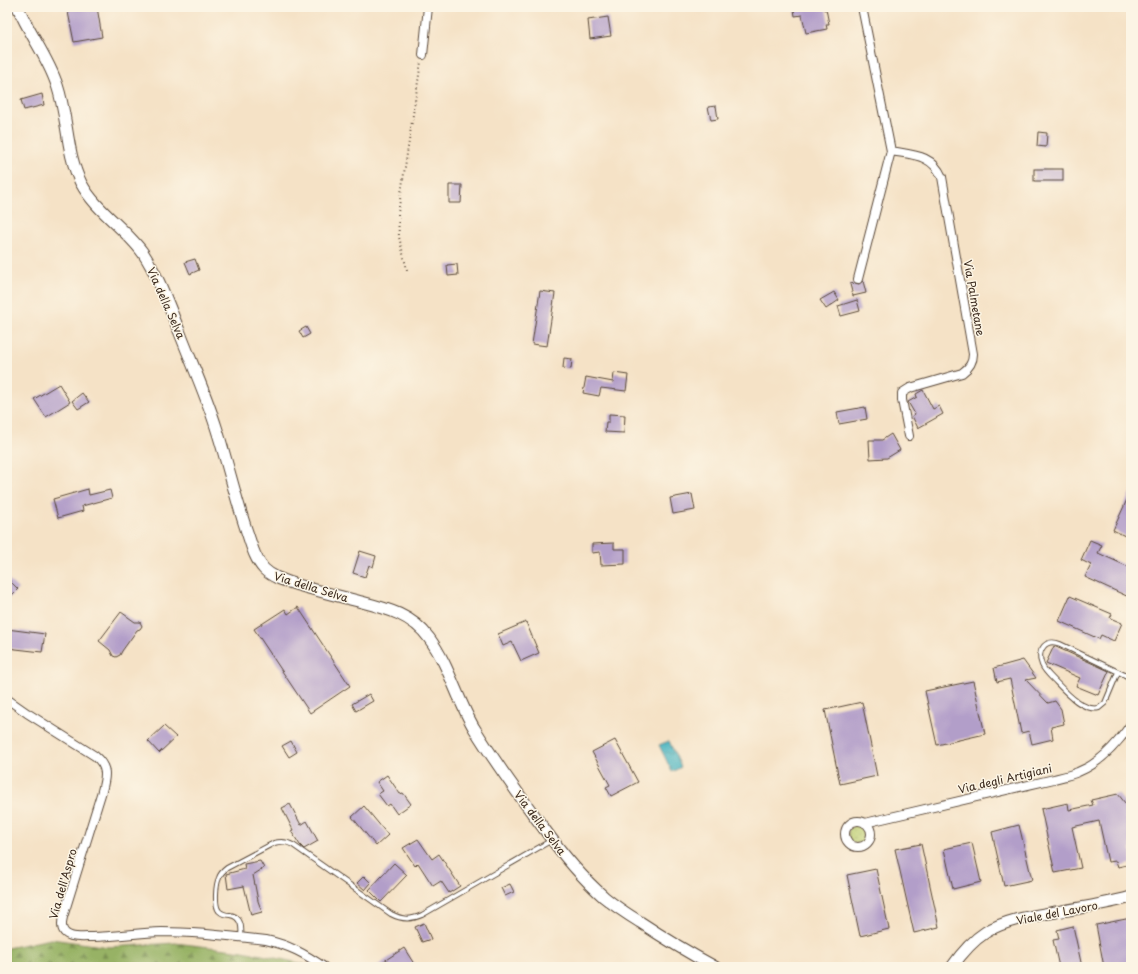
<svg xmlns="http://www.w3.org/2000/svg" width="1138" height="974" viewBox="0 0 1138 974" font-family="'Playpen Sans',sans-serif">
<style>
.green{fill:url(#green-dots);stroke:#7d7d48}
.forest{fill:url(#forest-firs);stroke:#696e42}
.water{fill:url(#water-ripples);stroke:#406e6f}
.building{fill:#b29ec9}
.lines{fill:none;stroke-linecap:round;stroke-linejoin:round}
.lane-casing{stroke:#574637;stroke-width:6}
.street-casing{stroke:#574637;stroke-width:10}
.secondary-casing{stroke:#574637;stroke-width:13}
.path{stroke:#574637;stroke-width:2;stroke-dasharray:1 3;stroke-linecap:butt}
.lane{stroke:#fff;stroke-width:4}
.street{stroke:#fff;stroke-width:8}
.secondary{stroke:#fff;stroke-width:11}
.labels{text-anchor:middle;stroke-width:3;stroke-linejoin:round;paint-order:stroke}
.street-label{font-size:11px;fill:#3b2a1e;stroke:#fcf5e5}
</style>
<defs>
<pattern id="green-dots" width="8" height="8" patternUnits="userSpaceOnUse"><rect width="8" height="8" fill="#bfd073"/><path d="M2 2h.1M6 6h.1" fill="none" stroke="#a5b363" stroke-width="1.8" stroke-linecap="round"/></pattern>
<pattern id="forest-firs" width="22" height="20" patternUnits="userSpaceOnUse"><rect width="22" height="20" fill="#97b265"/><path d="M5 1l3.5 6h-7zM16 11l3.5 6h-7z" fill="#7c9153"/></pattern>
<pattern id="water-ripples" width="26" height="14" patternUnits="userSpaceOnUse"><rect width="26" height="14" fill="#44b2c0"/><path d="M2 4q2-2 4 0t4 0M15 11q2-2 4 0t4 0" fill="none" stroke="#3a919b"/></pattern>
</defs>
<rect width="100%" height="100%" fill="#fcf5e5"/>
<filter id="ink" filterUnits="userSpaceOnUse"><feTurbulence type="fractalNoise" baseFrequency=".025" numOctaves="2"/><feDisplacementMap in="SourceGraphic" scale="8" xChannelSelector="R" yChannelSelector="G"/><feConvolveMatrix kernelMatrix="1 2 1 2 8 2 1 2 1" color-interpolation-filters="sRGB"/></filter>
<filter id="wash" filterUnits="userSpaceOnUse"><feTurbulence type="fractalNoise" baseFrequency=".012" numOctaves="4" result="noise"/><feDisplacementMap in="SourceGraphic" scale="16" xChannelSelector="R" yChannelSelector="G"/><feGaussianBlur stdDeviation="0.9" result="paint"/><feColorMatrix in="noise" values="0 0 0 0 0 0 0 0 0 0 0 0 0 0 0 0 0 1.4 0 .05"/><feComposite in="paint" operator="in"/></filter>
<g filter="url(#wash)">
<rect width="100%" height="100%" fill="#f5e2c6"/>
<circle class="green" cx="858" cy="834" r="10"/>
<path class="forest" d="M 51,939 L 109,947 L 175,943 L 243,951 L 304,964 L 308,967 L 7,967 L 7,948 Z"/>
<path class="water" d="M 669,741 L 681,767 L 672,772 L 659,745 Z"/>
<g id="blocks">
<g class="building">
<path d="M 67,7 L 97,7 L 102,37 L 74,42 Z"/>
<path d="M 801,7 L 824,7 L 824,10 L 826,9 L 829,24 L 826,24 L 827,29 L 806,33 L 802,15 L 795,16 L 794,9 Z"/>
<path d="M 608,17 L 611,36 L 590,39 L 588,20 Z"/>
<path d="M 42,94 L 44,105 L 24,110 L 21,100 Z"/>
<path d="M 716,106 L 718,119 L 711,120 L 708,107 Z"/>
<path d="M 1038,132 L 1047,133 L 1046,147 L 1037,146 Z"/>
<rect x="1034" y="169" width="29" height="12"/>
<path d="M 449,185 L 462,185 L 461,203 L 449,203 Z"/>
<path d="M 195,259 L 199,270 L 190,274 L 185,262 Z"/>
<path d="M 457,264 L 458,275 L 448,276 L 447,265 Z"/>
<path d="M 863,281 L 866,293 L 853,296 L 850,284 L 855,283 L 859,284 Z"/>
<path d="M 540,291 L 555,293 L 547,346 L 532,344 Z"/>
<path d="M 834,292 L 839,300 L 826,309 L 820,300 Z"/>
<path d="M 857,300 L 860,311 L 841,316 L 838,306 Z"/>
<path d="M 306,327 L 310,334 L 303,338 L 299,331 Z"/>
<path d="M 564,358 L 572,359 L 571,369 L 563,368 Z"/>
<path d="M 614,373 L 628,375 L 626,391 L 601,388 L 599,396 L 583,393 L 586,377 L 613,382 Z"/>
<path d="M 59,384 L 70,402 L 46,417 L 34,399 Z"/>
<path d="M 923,390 L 933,409 L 939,406 L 943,414 L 918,428 L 912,416 L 915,414 L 908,402 L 917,397 L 916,394 Z"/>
<path d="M 82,393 L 89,402 L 78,409 L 72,401 Z"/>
<path d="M 865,407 L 867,419 L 839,424 L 837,412 Z"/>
<path d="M 609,414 L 625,415 L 624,433 L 605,432 L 606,422 L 609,422 Z"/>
<path d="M 891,434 L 900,450 L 887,458 L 870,459 L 869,440 L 882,440 Z"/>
<path d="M 88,489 L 89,495 L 110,490 L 112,498 L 82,506 L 83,511 L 58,518 L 53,499 Z"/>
<path d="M 1131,491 L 1131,539 L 1113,530 Z"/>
<path d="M 692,494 L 695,510 L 673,514 L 670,498 Z"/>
<path d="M 1090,540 L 1102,545 L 1098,553 L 1131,568 L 1131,598 L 1085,577 L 1091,565 L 1081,560 Z"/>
<path d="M 614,543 L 614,549 L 625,549 L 625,564 L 601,565 L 600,552 L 592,553 L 592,544 Z"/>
<path d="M 360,551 L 376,556 L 373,567 L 369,565 L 365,577 L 353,573 Z"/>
<path d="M 7,578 L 18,589 L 7,600 Z"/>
<path d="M 1070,596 L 1112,614 L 1110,618 L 1122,623 L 1114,641 L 1101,635 L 1099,639 L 1059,621 Z"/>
<path d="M 298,607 L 350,686 L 310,713 L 254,629 L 285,609 L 288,614 Z"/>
<path d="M 121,612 L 135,622 L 140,622 L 142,626 L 140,629 L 137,630 L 122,651 L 120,655 L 116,657 L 113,656 L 110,650 L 99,641 Z"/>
<path d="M 526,622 L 539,653 L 521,661 L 512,642 L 503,646 L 498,634 Z"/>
<path d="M 7,629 L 45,634 L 42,652 L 7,648 Z"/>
<path d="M 1054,646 L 1109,671 L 1098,695 L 1076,686 L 1080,678 L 1046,663 Z"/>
<path d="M 1023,660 L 1036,678 L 1026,680 L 1048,703 L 1055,701 L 1061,709 L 1064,724 L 1051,727 L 1053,739 L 1032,744 L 1029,731 L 1021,733 L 1010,679 L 997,682 L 994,668 Z"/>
<path d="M 973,681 L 985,734 L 937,745 L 925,691 Z"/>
<path d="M 369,694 L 373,701 L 356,711 L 352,704 Z"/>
<path d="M 862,702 L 877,776 L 840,784 L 825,710 Z"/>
<path d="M 164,726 L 176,737 L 159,753 L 148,741 Z"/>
<path d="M 615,740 L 638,782 L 611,796 L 606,787 L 610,785 L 592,752 Z"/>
<path d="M 291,741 L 297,752 L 289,757 L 282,746 Z"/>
<path d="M 387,775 L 400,794 L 403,793 L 411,804 L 397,814 L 390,804 L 387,806 L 378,794 L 383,791 L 377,782 Z"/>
<path d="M 1118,794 L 1129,808 L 1131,815 L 1131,864 L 1118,867 L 1116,861 L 1108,862 L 1099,821 L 1072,827 L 1081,868 L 1055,873 L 1041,809 L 1068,803 L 1069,810 L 1093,805 L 1091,800 Z"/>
<path d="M 290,804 L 301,825 L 307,821 L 318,841 L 304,849 L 300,845 L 291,831 L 293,830 L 282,808 Z"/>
<path d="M 364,806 L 388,835 L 376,846 L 352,817 Z"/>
<path d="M 1019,825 L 1032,880 L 1004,886 L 992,832 Z"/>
<path d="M 418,839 L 432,859 L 439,854 L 460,886 L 449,893 L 441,881 L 433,886 L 418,863 L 415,866 L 403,848 Z"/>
<path d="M 972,843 L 981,882 L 953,889 L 944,849 Z"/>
<path d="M 921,844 L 939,927 L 914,933 L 895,849 Z"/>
<path d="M 260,861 L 264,868 L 253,875 L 258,901 L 262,912 L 251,915 L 244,886 L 228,889 L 226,874 L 245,869 L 244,864 Z"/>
<path d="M 394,863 L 407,875 L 381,902 L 369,890 Z"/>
<path d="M 876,869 L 889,929 L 860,936 L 847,875 Z"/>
<path d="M 364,876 L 371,883 L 365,890 L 357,883 Z"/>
<path d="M 510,884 L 514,892 L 505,896 L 501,888 Z"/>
<path d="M 1131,918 L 1131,967 L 1104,967 L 1096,925 Z"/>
<path d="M 424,923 L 431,939 L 422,942 L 415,927 Z"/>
<path d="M 1073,926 L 1082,967 L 1059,967 L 1053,940 L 1059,939 L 1057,930 Z"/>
<path d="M 404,948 L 416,967 L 375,967 Z"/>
</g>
</g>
</g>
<g filter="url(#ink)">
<use href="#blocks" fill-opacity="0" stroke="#574637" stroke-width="1"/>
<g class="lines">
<defs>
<g id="lane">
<path d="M 1118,672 L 1105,703 L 1099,708 C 1082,712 1064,690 1053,679 C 1049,675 1044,670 1042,665 C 1036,650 1046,638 1060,644 L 1131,678"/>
<path d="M 241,937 C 242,928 242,917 230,915 C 226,915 222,914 219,911 C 214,905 216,884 219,878 C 220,874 223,871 227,868 L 274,843 C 281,841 286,841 293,845 L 391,914 C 402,920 411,920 422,915 L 552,840"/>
</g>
<g id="street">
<path d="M 862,7 L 891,151 C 912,155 932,154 942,177 L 973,354 C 973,363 969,368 962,373 L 910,388 L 902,393 L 902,400 L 909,436"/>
<path d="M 423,55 L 428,7"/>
<path d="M 858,279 L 891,151"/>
<path d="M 7,699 L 27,713 L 95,756 C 108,767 106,776 102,791 L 63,917 C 61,925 61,933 71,936 C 78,938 86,937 92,937 C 116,936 139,933 162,932 C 197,932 232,936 266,940 C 289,945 305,954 324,967"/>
<circle cx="858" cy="834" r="13"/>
<path d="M 865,823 L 1054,779 C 1062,777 1071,775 1078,772 C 1101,763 1118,743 1131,724"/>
</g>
<g id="secondary">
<path d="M 18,7 C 29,34 48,57 57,85 C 68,117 66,153 81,183 C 96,211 125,228 143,253 C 159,277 169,307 180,333 C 192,364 206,395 216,427 C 227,461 235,496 246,529 C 251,543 254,558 264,569 C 273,578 286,581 298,585 C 318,591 338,596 358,601 C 385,608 412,614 429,638 C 449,665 457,699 474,728 C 495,762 518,794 542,826 C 560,851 580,876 604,897 C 615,906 627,914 640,922 C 664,938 689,953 715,967"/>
<path d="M 952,967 C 961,954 972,941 986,932 C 1007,919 1033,916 1056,912 C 1081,908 1107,904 1131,897"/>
</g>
</defs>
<use href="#lane" class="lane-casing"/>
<use href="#street" class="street-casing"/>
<use href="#secondary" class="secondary-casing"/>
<path class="path" d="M 407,270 L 399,237 L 398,213 L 421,62"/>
<use href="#lane" class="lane"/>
<use href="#street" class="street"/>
<use href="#secondary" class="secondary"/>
</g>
</g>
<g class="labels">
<g class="street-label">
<text transform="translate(974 298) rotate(80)" y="4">Via Palmetane</text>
<text transform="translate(166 303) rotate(66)" y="4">Via della Selva</text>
<text transform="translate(311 587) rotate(17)" y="4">Via della Selva</text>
<text transform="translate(1005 779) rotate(-13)" y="4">Via degli Artigiani</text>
<text transform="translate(540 823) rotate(53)" y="4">Via della Selva</text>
<text transform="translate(63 884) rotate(-74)" y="4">Via dell'Aspro</text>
<text transform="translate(1057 913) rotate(-11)" y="4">Viale del Lavoro</text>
</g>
</g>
<rect width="1138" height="974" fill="none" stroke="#fcf5e5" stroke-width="24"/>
</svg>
